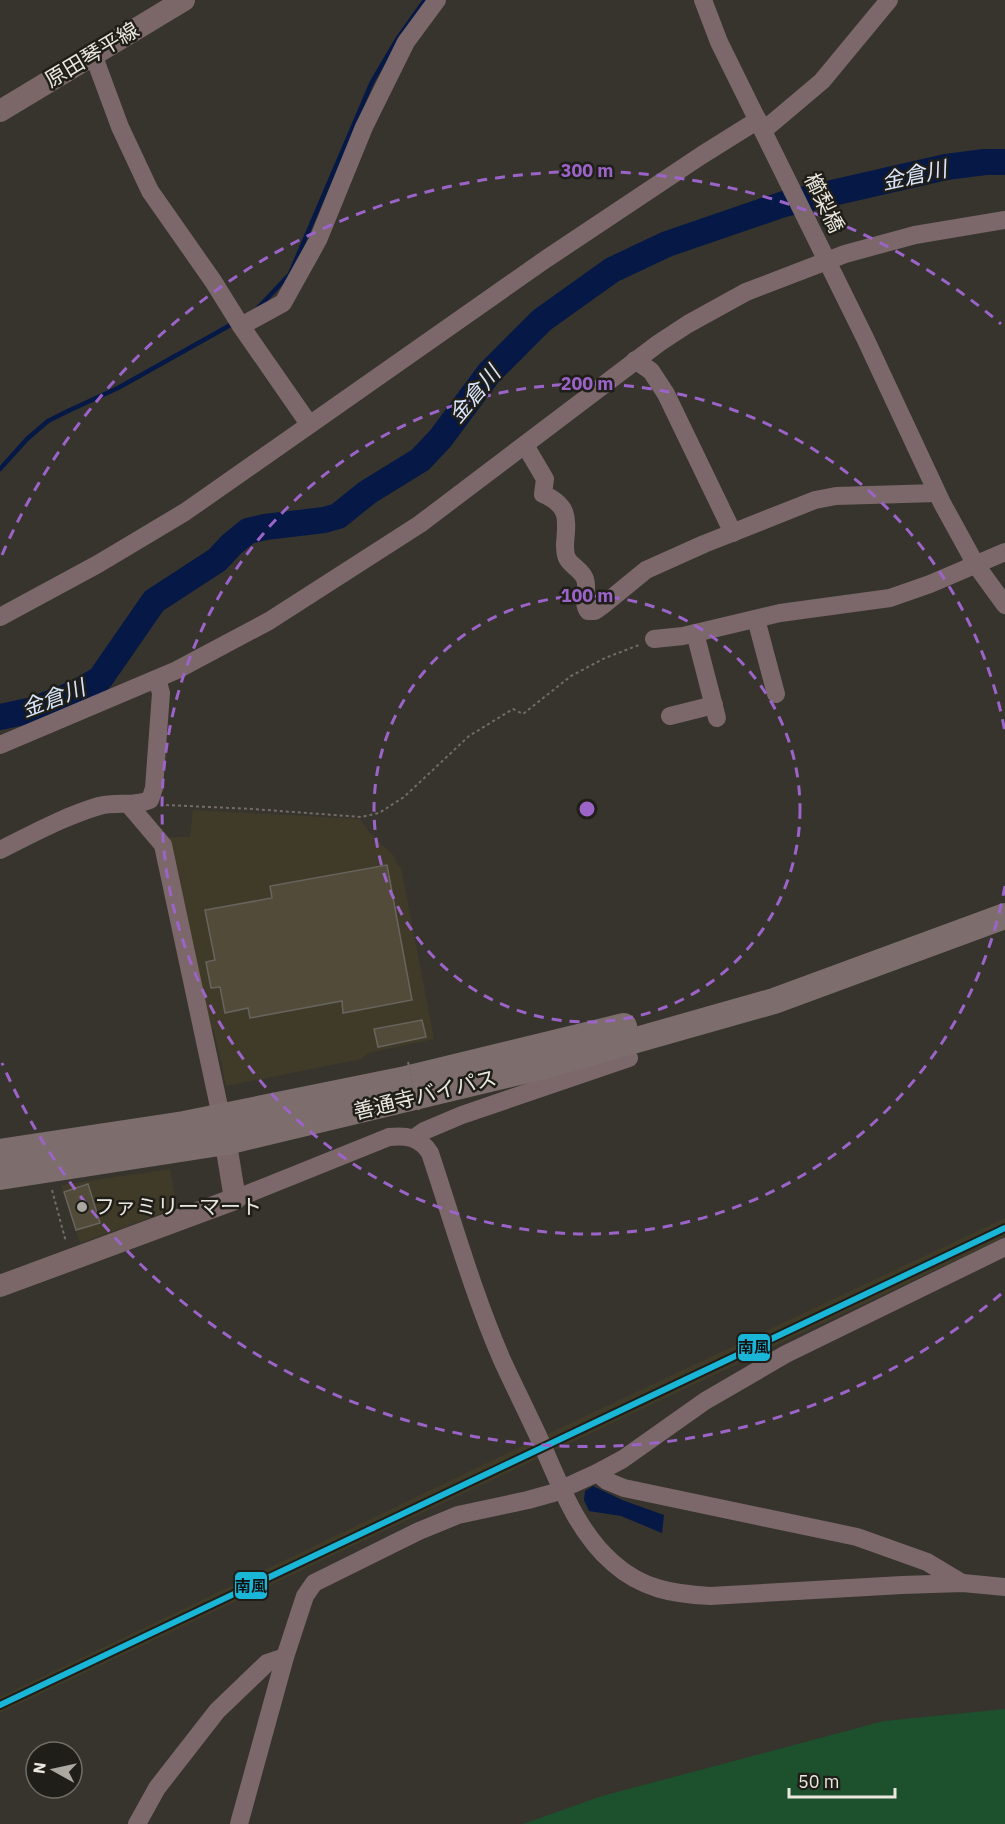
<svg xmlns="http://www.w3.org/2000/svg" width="1005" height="1824" viewBox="0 0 1005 1824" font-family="'IBM Plex Sans','Noto Sans JP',sans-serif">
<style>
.built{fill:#403b29}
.green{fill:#1d502c}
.water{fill:#051846}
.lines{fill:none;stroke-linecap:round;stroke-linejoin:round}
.stream{stroke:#051846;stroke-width:4.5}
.river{stroke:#051846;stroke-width:26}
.building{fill:#534b39;stroke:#67645e;stroke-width:1.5}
.path{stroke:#756b69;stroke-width:2;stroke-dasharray:3 3;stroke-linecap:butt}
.minor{stroke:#7c686a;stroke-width:18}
.major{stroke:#7b6768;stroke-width:22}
.highway{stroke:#7d6e6d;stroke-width:26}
.path-bridge{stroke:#756b69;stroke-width:2;stroke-dasharray:3 3;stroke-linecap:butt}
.rail-1-casing{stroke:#1f1e18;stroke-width:10}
.rail-1{stroke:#1ab6d8;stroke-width:6}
.ring{fill:none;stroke:#9c64c8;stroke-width:3;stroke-dasharray:10 8}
.poi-dot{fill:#aaa8a0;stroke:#1f1e18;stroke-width:2}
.labels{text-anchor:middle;stroke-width:5;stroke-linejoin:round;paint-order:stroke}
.street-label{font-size:21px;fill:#e9e7de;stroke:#1f1e18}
.poi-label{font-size:21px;fill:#e9e7de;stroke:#1f1e18;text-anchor:start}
.water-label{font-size:22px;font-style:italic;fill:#d9e5fa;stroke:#1f1e18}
.centre{fill:#9c64c8;stroke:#1f1e18;stroke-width:3}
.ring-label{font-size:18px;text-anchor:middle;font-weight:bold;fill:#9c64c8;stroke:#1f1e18;stroke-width:5;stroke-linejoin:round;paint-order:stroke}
.line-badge{stroke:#1f1e18;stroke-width:2}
.pale-badge-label{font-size:16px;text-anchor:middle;font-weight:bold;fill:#111}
</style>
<rect width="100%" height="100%" fill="#36342d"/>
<g class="built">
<path d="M 193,810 L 360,819 L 369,832 L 394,856 L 398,866 L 401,867 L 434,1039 L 368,1053 L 361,1059 L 226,1086 L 214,1030 L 204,1024 L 169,844 L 170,837 L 190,837 Z"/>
<path d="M 170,1169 L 177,1208 L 80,1243 L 61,1185 Z"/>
<path d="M 1005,1218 L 1005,1237 L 0,1713 L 0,1697 L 539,1438 Z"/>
</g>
<path class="green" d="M 1005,1709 L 1005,1824 L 523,1824 L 602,1796 L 884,1721 Z"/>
<path class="water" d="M 593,1486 L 622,1500 L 664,1515 L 662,1533 L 621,1516 L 589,1511 L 584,1500 L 585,1491 Z"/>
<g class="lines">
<g class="stream">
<path d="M 257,309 L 290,274 L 372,82 L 398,38 L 425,0"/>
<path d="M 0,469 L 27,439 L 48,421 L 68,411 L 118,388 L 234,323"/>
</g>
<path class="river" d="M 0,717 L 33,710 L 78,692 L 100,679 L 154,601 L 217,560 L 232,544 L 248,531 L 265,527 L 324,520 L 338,516 L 368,492 L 420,460 L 440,439 L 489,373 L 542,320 L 612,270 L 667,244 L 784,204 L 946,167 L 985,162 L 1005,162"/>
</g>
<g class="building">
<path d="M 387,865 L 412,1000 L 343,1013 L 342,1001 L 250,1018 L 248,1008 L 225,1013 L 220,987 L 211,988 L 206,962 L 215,960 L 205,910 L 272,898 L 270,886 Z"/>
<path d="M 422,1020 L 426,1037 L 378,1047 L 374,1029 Z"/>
<path d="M 88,1184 L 100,1223 L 76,1230 L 64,1192 Z"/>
</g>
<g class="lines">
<g class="path">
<path d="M 166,805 L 253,809 L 361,817 L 379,813 L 404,797 L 469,736 L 513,709 L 523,714 L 571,676 L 605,658 L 639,645"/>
<path d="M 52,1190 L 66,1242"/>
</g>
<g class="minor">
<path d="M 703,0 L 719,42 L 865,338 L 942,503 L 976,565 L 1005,605"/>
<path d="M 93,54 L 120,127 L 150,191 L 213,281 L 241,326 L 309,424"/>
<path d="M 764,130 L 822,81 L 889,0"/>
<path d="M 241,326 L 283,303 L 318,240 L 364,127 L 406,42 L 437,0"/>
<path d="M 635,360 L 651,371 L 666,394 L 733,533"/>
<path d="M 525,445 L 545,479 L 543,494 C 570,506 567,519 565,544 C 565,549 565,554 567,558 C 571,566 582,570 585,579 C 589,590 581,600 588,611 L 595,611 L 602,606 L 646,570 L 704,544 L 815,500 L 836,496 L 937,493"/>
<path d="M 0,617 L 98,564 L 185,512 L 546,259 L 702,155 L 758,120"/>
<path d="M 756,619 L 776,694"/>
<path d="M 695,633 L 717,718"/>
<path d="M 654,639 L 683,636 L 780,613 L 890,598 L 930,584 L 1005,552"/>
<path d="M 670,716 L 714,705"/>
<path d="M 0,745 L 177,670 L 269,621 L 420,524 L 659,343 L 688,324 L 746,292 L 845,254 L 915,235 L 1005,220"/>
<path d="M 129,805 L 163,845 L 221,1116"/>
<path d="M 0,850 C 32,834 65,816 99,806 C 117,801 133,807 150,800 L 154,788 L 161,693 L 157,679"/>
<path d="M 414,1138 L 424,1131 L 462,1115 L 629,1058"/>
<path d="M 235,1199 L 389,1137 C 406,1135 420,1137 430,1153 C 453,1222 473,1293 502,1360 C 514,1386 527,1412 539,1438 C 559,1482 576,1531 613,1563 C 642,1589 673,1594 710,1596 L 902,1585 L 963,1583 L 1005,1587"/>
<path d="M 597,1473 L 607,1481 L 624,1488 L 857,1537 L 927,1562 L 962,1583"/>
<path d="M 137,1824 L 157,1788 L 217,1711 L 267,1663 L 285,1657"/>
<path d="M 239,1824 L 285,1657 L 305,1596 L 314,1583 L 419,1531 L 458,1515 L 528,1500 L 553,1493 L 597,1473 L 623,1459 L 705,1401 L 786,1354 L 1005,1247"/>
</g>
<g class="major">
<path d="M 0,111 L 184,0"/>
<path d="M 0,1286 L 235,1199 L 223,1126"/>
</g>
<g class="highway">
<path d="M 0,1152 L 184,1124 L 406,1079 L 624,1026"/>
<path d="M 0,1177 L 226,1142 L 548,1065 L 774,1001 L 1005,916"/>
</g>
<path class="path-bridge" d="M 408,1062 L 419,1110"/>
<defs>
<path id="rail-1" d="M 0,1705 L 1005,1228"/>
</defs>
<use href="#rail-1" class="rail-1-casing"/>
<use href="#rail-1" class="rail-1"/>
</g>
<g class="ring">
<circle cx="587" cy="809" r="213"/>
<path d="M1005 886A425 425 0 1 1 1005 732"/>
<path d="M1001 1294A638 638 0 0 1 2 1063M2 555A638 638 0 0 1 1001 324"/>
</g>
<circle class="poi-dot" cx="82" cy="1207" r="6"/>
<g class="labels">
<g class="street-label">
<text transform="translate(92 55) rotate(-31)" y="7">原田琴平線</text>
<text transform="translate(824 203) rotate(64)" y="7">櫛梨橋</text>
<text transform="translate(425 1095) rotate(-14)" y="7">善通寺バイパス</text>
</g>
<g class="poi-label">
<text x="94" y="1214">ファミリーマート</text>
</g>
<g class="water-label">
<text transform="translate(914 175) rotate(-12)" y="8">金倉川</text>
<text transform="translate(474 394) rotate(-50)" y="8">金倉川</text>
<text transform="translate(53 698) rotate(-21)" y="8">金倉川</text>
</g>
</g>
<circle cx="587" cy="809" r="9" class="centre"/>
<g class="ring-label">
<text x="587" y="177">300 m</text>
<text x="587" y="390">200 m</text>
<text x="587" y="602">100 m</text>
</g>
<g class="line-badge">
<rect x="737" y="1333" width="34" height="29" rx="6" fill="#1ab6d8"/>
<rect x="234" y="1571" width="34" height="29" rx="6" fill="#1ab6d8"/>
</g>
<g class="pale-badge-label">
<text x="754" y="1353">南風</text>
<text x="251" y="1592">南風</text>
</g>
<g transform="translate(54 1770) rotate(278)"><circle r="28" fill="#1f1e18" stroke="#706e67" stroke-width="1.5"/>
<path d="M0-4.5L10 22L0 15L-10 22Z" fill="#aaa8a0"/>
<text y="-9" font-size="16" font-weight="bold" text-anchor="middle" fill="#e9e7de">N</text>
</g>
<path d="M789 1788v9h106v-9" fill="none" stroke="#e9e7de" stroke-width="3"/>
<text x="798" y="1788" font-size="18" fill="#e9e7de" stroke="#1f1e18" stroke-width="4.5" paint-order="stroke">50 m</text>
</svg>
